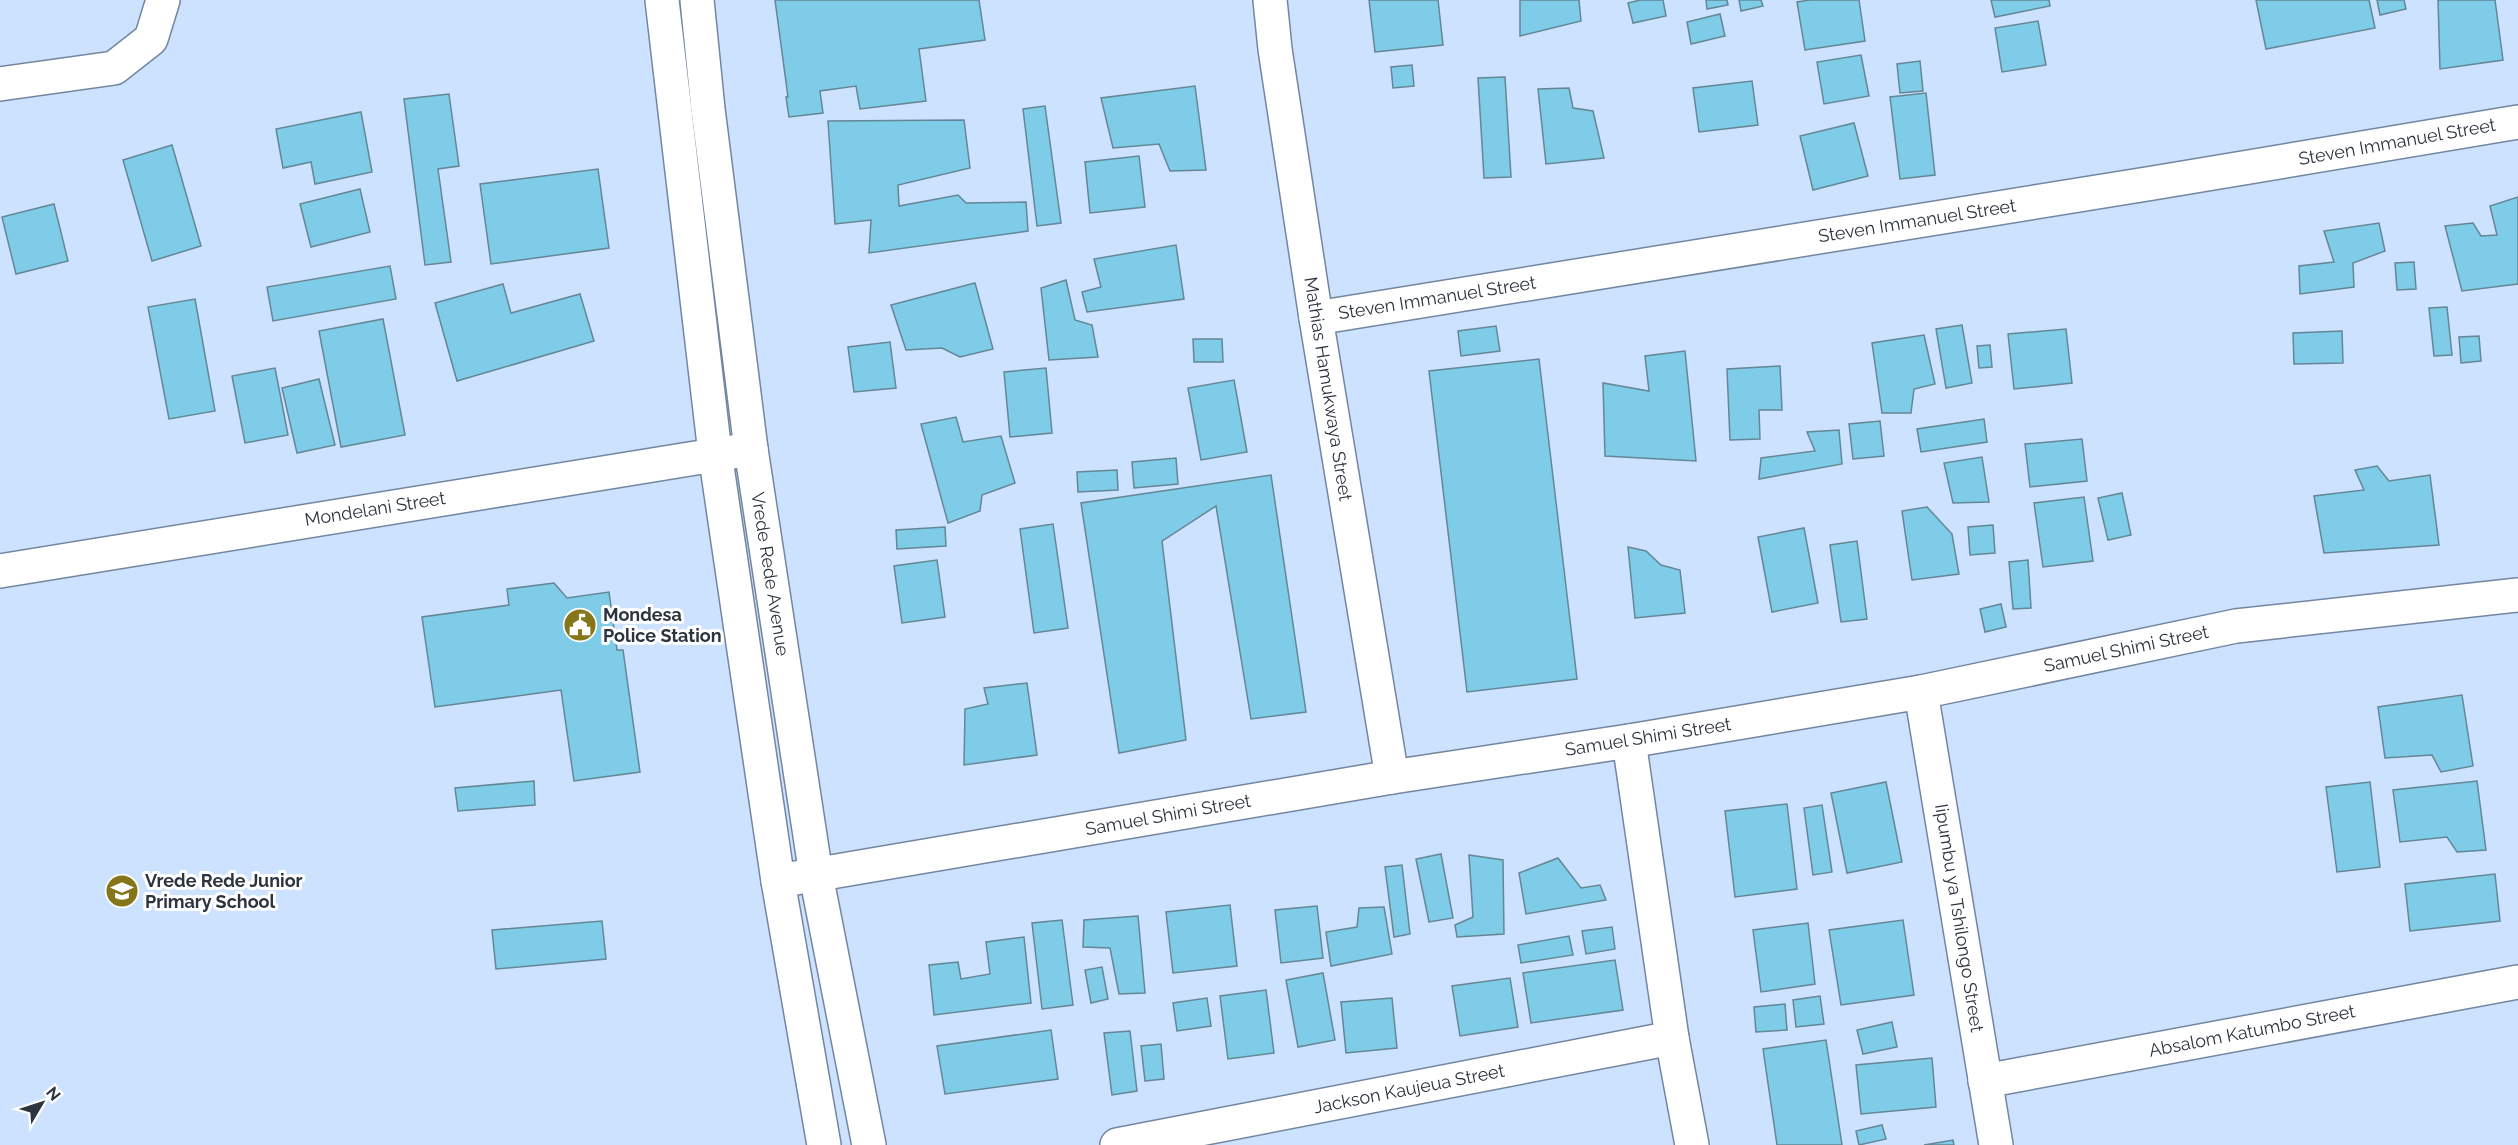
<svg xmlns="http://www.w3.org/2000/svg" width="2518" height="1145" viewBox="0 0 2518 1145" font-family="Raleway,sans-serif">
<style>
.building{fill:#7fcce9;stroke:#638795;stroke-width:1.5}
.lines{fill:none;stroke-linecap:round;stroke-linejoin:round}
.street-casing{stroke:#7386a0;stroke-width:36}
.secondary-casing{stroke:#7386a0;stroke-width:36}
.street{stroke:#fff;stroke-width:33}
.secondary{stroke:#fff;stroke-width:33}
.labels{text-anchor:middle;stroke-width:6;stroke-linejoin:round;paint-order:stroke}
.street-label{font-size:18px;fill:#2c343f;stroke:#fff}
.poi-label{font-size:18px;font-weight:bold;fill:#2c343f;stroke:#fff;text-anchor:start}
</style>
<rect width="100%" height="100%" fill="#cde2ff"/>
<g class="building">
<path d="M 775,0 L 979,0 L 985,40 L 919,49 L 926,101 L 860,109 L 856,86 L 820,91 L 823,113 L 789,117 L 786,97 L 788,97 Z"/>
<path d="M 1369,0 L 1438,0 L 1443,45 L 1375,52 Z"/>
<path d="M 1520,0 L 1579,0 L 1581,21 L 1520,36 Z"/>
<path d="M 1640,0 L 1663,0 L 1666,16 L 1633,23 L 1628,3 Z"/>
<path d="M 1706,0 L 1727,0 L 1728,5 L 1707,9 Z"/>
<path d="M 1739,0 L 1761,0 L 1763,6 L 1741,11 Z"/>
<path d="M 1810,0 L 1859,0 L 1865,41 L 1805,50 L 1797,2 Z"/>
<path d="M 1991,0 L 2049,0 L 2050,6 L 1995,17 Z"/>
<path d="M 2256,0 L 2369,0 L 2375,28 L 2266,49 Z"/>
<path d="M 2377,0 L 2404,0 L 2406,9 L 2380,15 Z"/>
<path d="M 2438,0 L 2495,0 L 2503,60 L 2440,69 Z"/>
<path d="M 1720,14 L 1725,36 L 1691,44 L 1687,22 Z"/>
<path d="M 2038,21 L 2046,65 L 2002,72 L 1995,28 Z"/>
<path d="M 1861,55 L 1869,96 L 1824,104 L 1817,62 Z"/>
<path d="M 1920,61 L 1923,91 L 1900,93 L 1897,64 Z"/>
<path d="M 1412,65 L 1414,86 L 1393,88 L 1391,67 Z"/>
<path d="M 1505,77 L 1511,177 L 1484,178 L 1478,78 Z"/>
<path d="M 1752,81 L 1758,125 L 1699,132 L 1693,88 Z"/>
<path d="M 1195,86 L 1206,170 L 1170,171 L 1159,144 L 1113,148 L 1101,98 Z"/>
<path d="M 1569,88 L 1573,108 L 1593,111 L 1604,158 L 1546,164 L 1538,89 Z"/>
<path d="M 1926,93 L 1935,175 L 1900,179 L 1890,97 Z"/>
<path d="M 449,94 L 459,166 L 438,169 L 451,262 L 425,265 L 404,99 Z"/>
<path d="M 1045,106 L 1061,223 L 1037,226 L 1023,109 Z"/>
<path d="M 361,112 L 372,172 L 315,184 L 311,162 L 283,168 L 276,129 Z"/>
<path d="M 964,120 L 970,168 L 898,185 L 899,206 L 958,195 L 966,203 L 1026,202 L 1028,231 L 869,253 L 871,220 L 835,224 L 828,121 Z"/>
<path d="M 1854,123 L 1868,176 L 1813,190 L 1800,136 Z"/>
<path d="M 172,145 L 201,246 L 152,261 L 123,160 Z"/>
<path d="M 1139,156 L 1145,207 L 1090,213 L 1085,162 Z"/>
<path d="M 598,169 L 609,248 L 491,264 L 480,184 Z"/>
<path d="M 360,189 L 370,232 L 311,247 L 300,204 Z"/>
<path d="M 2518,197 L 2518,284 L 2462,291 L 2445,226 L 2473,223 L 2481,236 L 2497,235 L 2490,206 Z"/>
<path d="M 54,204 L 68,261 L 16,274 L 2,217 Z"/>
<path d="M 2379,223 L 2385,251 L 2353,263 L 2354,287 L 2300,294 L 2299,266 L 2334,262 L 2324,231 Z"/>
<path d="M 1176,245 L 1184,299 L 1087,312 L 1082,292 L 1101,287 L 1094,259 Z"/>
<path d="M 2414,262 L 2416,289 L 2397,290 L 2395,263 Z"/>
<path d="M 390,266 L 396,299 L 273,321 L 267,287 Z"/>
<path d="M 1066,280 L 1075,320 L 1092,325 L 1098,357 L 1049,360 L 1041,288 Z"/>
<path d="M 975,283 L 993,349 L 960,357 L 942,348 L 906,350 L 891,305 Z"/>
<path d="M 503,284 L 511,313 L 580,294 L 594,341 L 457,381 L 435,303 Z"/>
<path d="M 195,299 L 215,411 L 169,419 L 148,307 Z"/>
<path d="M 2447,307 L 2452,355 L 2434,356 L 2429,308 Z"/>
<path d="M 383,319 L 405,435 L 341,447 L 319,331 Z"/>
<path d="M 1962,325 L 1972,383 L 1946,388 L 1936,329 Z"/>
<path d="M 1496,326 L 1500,351 L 1461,356 L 1458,331 Z"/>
<path d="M 2066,329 L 2072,383 L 2014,389 L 2008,334 Z"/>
<path d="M 2342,331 L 2343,363 L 2294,364 L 2293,333 Z"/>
<path d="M 1924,335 L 1935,384 L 1914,389 L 1911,413 L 1882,413 L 1872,343 Z"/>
<path d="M 2479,336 L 2481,361 L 2461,363 L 2459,337 Z"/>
<path d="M 1193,339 L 1222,339 L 1223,362 L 1194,362 Z"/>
<path d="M 890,342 L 896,388 L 854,392 L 848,347 Z"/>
<path d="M 1990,345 L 1992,367 L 1979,368 L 1977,346 Z"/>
<path d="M 1685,351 L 1696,461 L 1605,456 L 1603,383 L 1649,391 L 1645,356 Z"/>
<path d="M 1539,359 L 1577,679 L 1467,692 L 1429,371 Z"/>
<path d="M 1780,366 L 1782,410 L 1759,410 L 1760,439 L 1730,440 L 1727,369 Z"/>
<path d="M 275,368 L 288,435 L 245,443 L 232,376 Z"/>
<path d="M 1046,368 L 1052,433 L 1010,437 L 1004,372 Z"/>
<path d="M 319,379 L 335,445 L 297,453 L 282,388 Z"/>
<path d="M 1234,380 L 1247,452 L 1201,460 L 1188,388 Z"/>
<path d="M 956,417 L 963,442 L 1001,436 L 1015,483 L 982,495 L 980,511 L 948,523 L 921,424 Z"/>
<path d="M 1984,419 L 1987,442 L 1921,452 L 1917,429 Z"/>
<path d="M 1880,421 L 1884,456 L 1853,459 L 1849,424 Z"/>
<path d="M 1839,430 L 1842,464 L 1759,479 L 1761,458 L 1815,451 L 1807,432 Z"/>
<path d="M 2082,439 L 2087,481 L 2030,487 L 2025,444 Z"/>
<path d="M 1982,457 L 1989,502 L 1953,503 L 1944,463 Z"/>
<path d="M 1176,458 L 1178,484 L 1134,488 L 1132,462 Z"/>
<path d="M 2377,466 L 2389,481 L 2430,475 L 2439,545 L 2324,553 L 2314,496 L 2364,490 L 2355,470 Z"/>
<path d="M 1117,470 L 1118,490 L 1078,492 L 1077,472 Z"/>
<path d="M 1271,475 L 1306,712 L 1251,719 L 1216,506 L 1162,541 L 1186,740 L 1119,753 L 1081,503 Z"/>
<path d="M 2122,493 L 2131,535 L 2108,540 L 2098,498 Z"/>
<path d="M 2084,497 L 2093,561 L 2043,567 L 2034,503 Z"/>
<path d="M 1927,507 L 1952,534 L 1959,574 L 1912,580 L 1902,511 Z"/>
<path d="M 1053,524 L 1068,628 L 1034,633 L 1020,529 Z"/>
<path d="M 1993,525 L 1995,553 L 1970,555 L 1968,527 Z"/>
<path d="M 945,527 L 946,546 L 897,549 L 896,530 Z"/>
<path d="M 1804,528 L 1818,603 L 1772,612 L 1758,537 Z"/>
<path d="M 1857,541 L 1867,619 L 1841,622 L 1830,545 Z"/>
<path d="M 1628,547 L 1646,551 L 1661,565 L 1680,570 L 1685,613 L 1635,618 Z"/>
<path d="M 937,560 L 945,617 L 902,623 L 894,566 Z"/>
<path d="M 2028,560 L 2031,608 L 2013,609 L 2009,562 Z"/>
<path d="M 554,583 L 567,598 L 609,592 L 617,650 L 623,650 L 640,772 L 574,781 L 561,690 L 435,707 L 422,617 L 509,605 L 507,589 Z"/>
<path d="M 2001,604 L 2006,627 L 1985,632 L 1980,609 Z"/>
<path d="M 1027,683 L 1037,755 L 964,765 L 965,709 L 988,704 L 984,688 Z"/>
<path d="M 2462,695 L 2473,766 L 2441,772 L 2432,755 L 2385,758 L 2378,707 Z"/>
<path d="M 534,781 L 535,805 L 458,811 L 455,788 Z"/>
<path d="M 2477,781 L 2486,850 L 2457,852 L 2447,837 L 2400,842 L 2393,790 Z"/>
<path d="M 1886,782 L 1902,862 L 1847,873 L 1831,793 Z"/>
<path d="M 2370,782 L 2380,867 L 2337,872 L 2326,787 Z"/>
<path d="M 1787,804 L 1797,889 L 1735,897 L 1725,811 Z"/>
<path d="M 1822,805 L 1832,872 L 1813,875 L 1804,808 Z"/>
<path d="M 1441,854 L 1453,918 L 1429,922 L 1416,859 Z"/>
<path d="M 1469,855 L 1503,860 L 1504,934 L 1457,937 L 1455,925 L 1473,917 Z"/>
<path d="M 1558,858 L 1581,888 L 1600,885 L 1606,900 L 1526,914 L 1519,873 Z"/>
<path d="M 1402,865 L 1410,934 L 1394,937 L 1385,867 Z"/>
<path d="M 2495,874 L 2500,921 L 2410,931 L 2405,884 Z"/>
<path d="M 1230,905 L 1237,966 L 1173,973 L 1166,912 Z"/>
<path d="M 1317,906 L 1323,958 L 1281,963 L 1275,910 Z"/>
<path d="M 1384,907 L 1392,954 L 1331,966 L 1326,932 L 1357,927 L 1359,908 Z"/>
<path d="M 1138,916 L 1145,993 L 1119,994 L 1110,948 L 1083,947 L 1084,920 Z"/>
<path d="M 1062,920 L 1073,1005 L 1042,1009 L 1032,923 Z"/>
<path d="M 1903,920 L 1914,995 L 1841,1005 L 1829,930 Z"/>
<path d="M 602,921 L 606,959 L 496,969 L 492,930 Z"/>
<path d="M 1808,923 L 1815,984 L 1761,992 L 1753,930 Z"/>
<path d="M 1612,927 L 1615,949 L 1586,954 L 1582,931 Z"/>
<path d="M 1569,936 L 1573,955 L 1521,963 L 1518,945 Z"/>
<path d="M 1024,937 L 1031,1003 L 934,1015 L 929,965 L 958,962 L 961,979 L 990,974 L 986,942 Z"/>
<path d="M 1615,960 L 1623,1010 L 1531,1023 L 1523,973 Z"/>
<path d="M 1102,967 L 1108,999 L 1091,1003 L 1085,970 Z"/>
<path d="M 1323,973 L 1335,1040 L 1298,1047 L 1286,980 Z"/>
<path d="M 1510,978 L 1518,1027 L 1460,1036 L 1452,986 Z"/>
<path d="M 1266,990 L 1274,1053 L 1228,1059 L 1220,996 Z"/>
<path d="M 1820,996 L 1824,1024 L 1796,1027 L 1793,1000 Z"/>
<path d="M 1207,998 L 1211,1026 L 1177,1031 L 1173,1003 Z"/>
<path d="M 1392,998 L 1397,1048 L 1346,1053 L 1341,1002 Z"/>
<path d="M 1785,1004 L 1787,1030 L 1756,1032 L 1754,1007 Z"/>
<path d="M 1892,1022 L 1897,1047 L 1863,1054 L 1857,1030 Z"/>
<path d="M 1051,1030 L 1058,1079 L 945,1094 L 937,1046 Z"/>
<path d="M 1130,1031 L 1137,1091 L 1112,1095 L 1104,1033 Z"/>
<path d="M 1826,1040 L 1842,1145 L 1777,1145 L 1763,1049 Z"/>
<path d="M 1161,1044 L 1164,1079 L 1145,1081 L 1141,1046 Z"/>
<path d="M 1932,1058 L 1936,1107 L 1861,1114 L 1856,1065 Z"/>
<path d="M 1882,1125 L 1886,1139 L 1859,1145 L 1856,1131 Z"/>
<path d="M 1953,1140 L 1954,1145 L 1924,1145 Z"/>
</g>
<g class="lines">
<defs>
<g id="street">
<path d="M 1270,0 L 1275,49 L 1316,318 L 1392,777"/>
<path d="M 0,84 L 114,68 L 151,39 L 163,0"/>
<path d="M 1316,318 L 2153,183 L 2518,122"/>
<path d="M 0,571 L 751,449"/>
<path d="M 1921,692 L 1996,1145"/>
<path d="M 1629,741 L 1672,1038 L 1692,1145"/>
<path d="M 778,881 L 1392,777 L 1629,741 L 1921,692 L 2236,626 L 2518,595"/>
<path d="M 1985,1081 L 2518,982"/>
<path d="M 1117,1145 L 1672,1038"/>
</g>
<g id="secondary">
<path d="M 662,0 L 715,453 L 778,881 L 824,1145"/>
<path d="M 697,0 L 708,109 L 751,449 L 816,875 L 869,1145"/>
</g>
</defs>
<use href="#street" class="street-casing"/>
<use href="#secondary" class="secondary-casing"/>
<use href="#street" class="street"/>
<use href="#secondary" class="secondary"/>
</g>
<defs>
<symbol id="civic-disc" viewBox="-11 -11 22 22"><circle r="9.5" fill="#85761a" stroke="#fff"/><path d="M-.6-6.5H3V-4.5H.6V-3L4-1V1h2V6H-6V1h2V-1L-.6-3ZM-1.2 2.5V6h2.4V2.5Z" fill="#fff"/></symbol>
<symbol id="school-disc" viewBox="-11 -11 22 22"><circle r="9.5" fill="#85761a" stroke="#fff"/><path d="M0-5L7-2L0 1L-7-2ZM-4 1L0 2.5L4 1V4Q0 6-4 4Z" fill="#fff"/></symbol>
</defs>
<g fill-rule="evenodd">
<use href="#civic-disc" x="561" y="606" width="38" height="38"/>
<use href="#school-disc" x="103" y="872" width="38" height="38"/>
</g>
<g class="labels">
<g class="street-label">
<text transform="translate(2397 142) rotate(-10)" y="6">Steven Immanuel Street</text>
<text transform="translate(1917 221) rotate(-9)" y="6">Steven Immanuel Street</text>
<text transform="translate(1437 298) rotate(-9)" y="6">Steven Immanuel Street</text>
<text transform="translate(1328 389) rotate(81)" y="6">Mathias Hamukwaya Street</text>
<text transform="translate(375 509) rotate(-9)" y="6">Mondelani Street</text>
<text transform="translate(770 574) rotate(81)" y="6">Vrede Rede Avenue</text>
<text transform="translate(2126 649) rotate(-12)" y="6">Samuel Shimi Street</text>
<text transform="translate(1648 737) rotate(-9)" y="6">Samuel Shimi Street</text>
<text transform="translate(1168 815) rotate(-10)" y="6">Samuel Shimi Street</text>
<text transform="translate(1959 918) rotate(81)" y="6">Iipumbu ya Tshilongo Street</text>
<text transform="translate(2252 1031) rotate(-11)" y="6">Absalom Katumbo Street</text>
<text transform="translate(1409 1089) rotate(-11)" y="6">Jackson Kaujeua Street</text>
</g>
<g class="poi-label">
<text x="603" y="621">Mondesa<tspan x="603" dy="21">Police Station</tspan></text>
<text x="145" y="887">Vrede Rede Junior<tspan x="145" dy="21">Primary School</tspan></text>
</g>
</g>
<g transform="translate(42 1103) rotate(51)" stroke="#ffffff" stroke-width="4.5" paint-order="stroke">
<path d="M0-4.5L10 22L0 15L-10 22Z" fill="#2c343f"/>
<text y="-9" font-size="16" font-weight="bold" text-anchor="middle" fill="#2c343f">N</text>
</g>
</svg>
